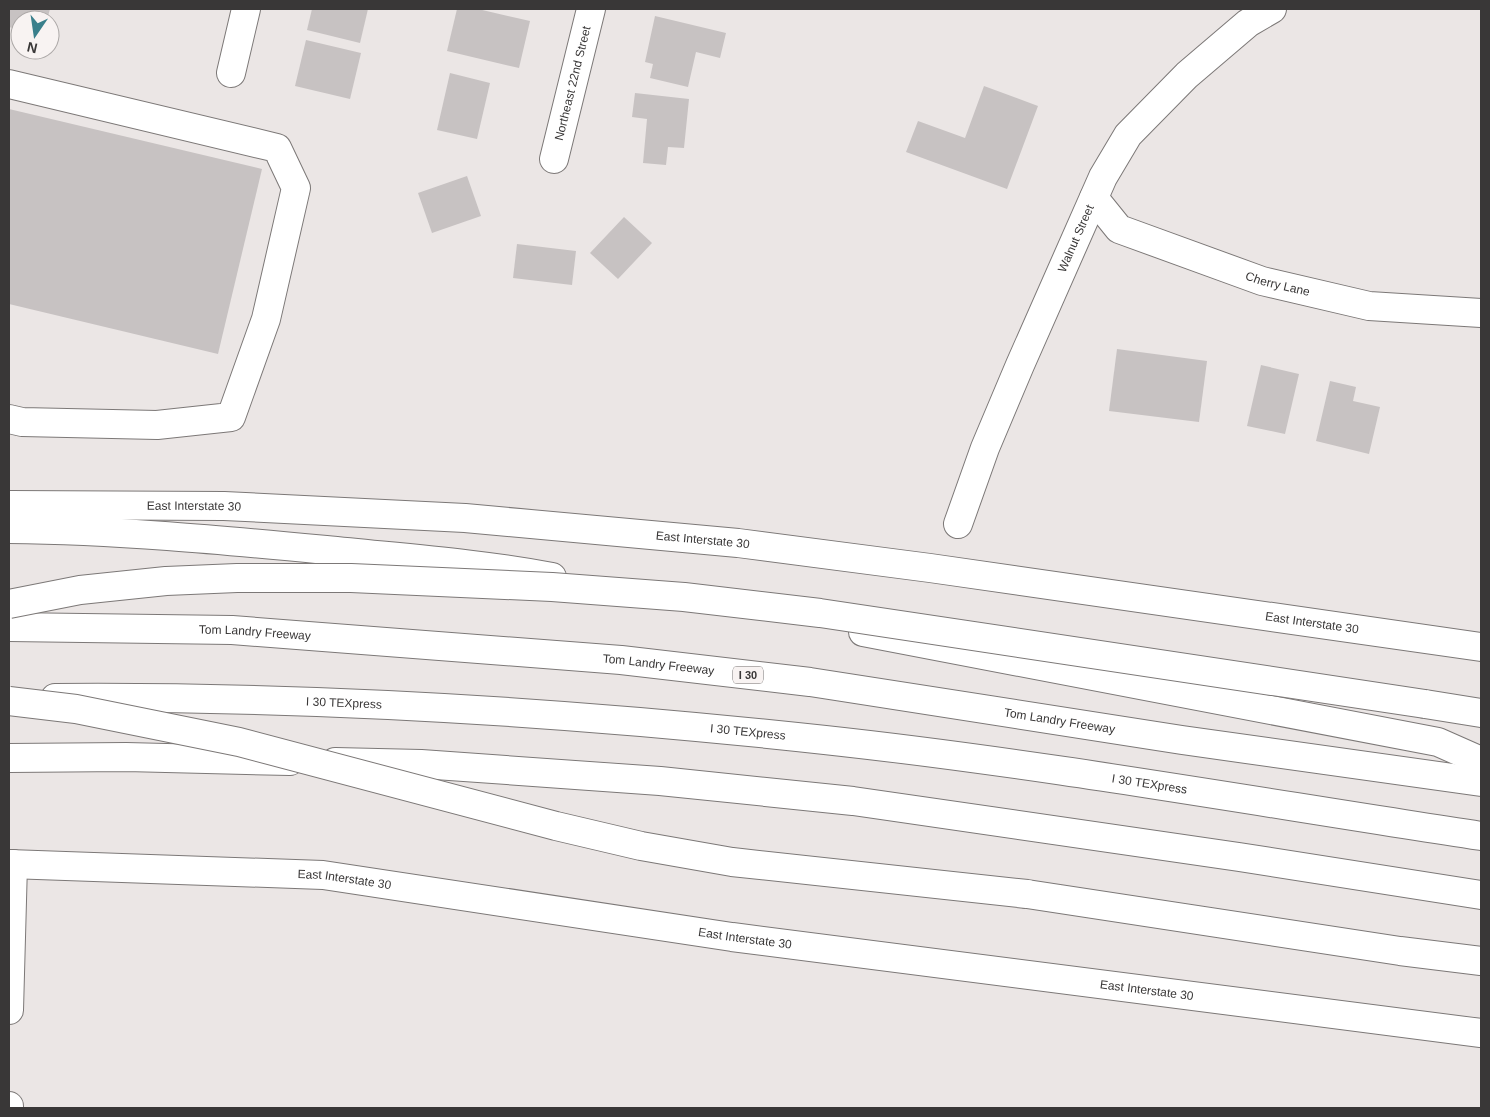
<svg xmlns="http://www.w3.org/2000/svg" width="1490" height="1117" viewBox="0 0 1490 1117" font-family="Arial,sans-serif">
<style>
.building{fill:#c7c2c2}
.lines{fill:none;stroke-linecap:round;stroke-linejoin:round}
.minor-casing{stroke:#7c7877;stroke-width:30}
.major-casing{stroke:#7c7877;stroke-width:30}
.highway-casing{stroke:#7c7877;stroke-width:30}
.minor{stroke:#fff;stroke-width:28}
.major{stroke:#fff;stroke-width:28}
.highway{stroke:#fff;stroke-width:28}
.highway-bridge-casing{stroke:#7c7877;stroke-width:30;stroke-linecap:butt}
.highway-bridge{stroke:#fff;stroke-width:28}
.labels{text-anchor:middle;stroke-width:4.5;stroke-linejoin:round;paint-order:stroke}
.shield{fill:#f8f3f2;stroke:#726f6f;stroke-width:1}
.shield-label{font-size:11px;font-weight:bold;fill:#393737}
.street-label{font-size:12px;fill:#393737;stroke:#f8f3f2}
</style>
<rect width="100%" height="100%" fill="#ebe6e5"/>
<g class="building">
<path d="M 9,9 L 50,9 L 47,20 L 20,20 L 20,30 L 9,27 Z"/>
<path d="M 312,9 L 368,9 L 360,43 L 307,30 Z"/>
<path d="M 457,9 L 478,9 L 530,21 L 519,68 L 447,51 Z"/>
<path d="M 655,16 L 726,33 L 720,58 L 696,52 L 688,87 L 650,78 L 653,64 L 645,62 Z"/>
<path d="M 306,40 L 361,53 L 350,99 L 295,86 Z"/>
<path d="M 450,73 L 490,83 L 477,139 L 437,130 Z"/>
<path d="M 984,86 L 1038,106 L 1007,189 L 906,152 L 918,121 L 965,138 Z"/>
<path d="M 635,93 L 689,99 L 684,148 L 668,147 L 666,165 L 643,163 L 647,119 L 632,117 Z"/>
<path d="M 9,109 L 262,169 L 218,354 L 9,304 Z"/>
<path d="M 467,176 L 481,216 L 432,233 L 418,193 Z"/>
<path d="M 624,217 L 652,243 L 618,279 L 590,253 Z"/>
<path d="M 517,244 L 576,251 L 572,285 L 513,278 Z"/>
<path d="M 1117,349 L 1207,361 L 1199,422 L 1109,411 Z"/>
<path d="M 1261,365 L 1299,374 L 1285,434 L 1247,426 Z"/>
<path d="M 1330,381 L 1356,387 L 1353,401 L 1380,407 L 1369,454 L 1316,441 Z"/>
</g>
<g class="lines">
<defs>
<g id="minor">
<path d="M 231,73 L 246,9"/>
<path d="M 9,84 L 277,148 L 296,188 L 266,319 L 231,417 L 157,425 L 22,422 L 9,419"/>
<path id="s1" d="M 554,159 L 591,9"/>
<path id="s2" d="M 1094,198 L 1119,229 L 1262,281 L 1369,306 L 1481,313"/>
<path id="s3" d="M 958,524 L 985,448 L 1020,365 L 1103,177 L 1128,135 L 1187,75 L 1248,23 L 1272,9"/>
<path d="M 9,1010 L 13,864"/>
<path d="M 9,1106 L 9,1108"/>
</g>
<g id="major">
<path id="s4" d="M 9,505 L 224,506 L 465,518 L 738,543 L 930,568 L 1481,647"/>
<path id="s5" d="M 9,864 L 323,875 L 732,937 L 1481,1033"/>
</g>
<g id="highway">
<path d="M 9,529 C 115,530 221,540 326,550 C 402,558 478,563 552,577"/>
<path id="s6" d="M 9,627 L 232,630 L 621,660 L 810,682 L 1182,740 L 1481,782"/>
<path d="M 863,632 L 1438,742 L 1481,761"/>
<path id="s7" d="M 55,698 C 312,696 570,712 825,740 C 1045,764 1263,803 1481,836"/>
<path d="M 1425,704 L 1481,713"/>
<path d="M 9,758 L 126,757 L 290,761"/>
<path d="M 335,762 L 421,764 L 660,781 L 853,801 L 1239,857 L 1481,895"/>
<path d="M 1027,894 L 1400,951 L 1481,961"/>
</g>
</defs>
<use href="#minor" class="minor-casing"/>
<use href="#major" class="major-casing"/>
<use href="#highway" class="highway-casing"/>
<use href="#minor" class="minor"/>
<use href="#major" class="major"/>
<use href="#highway" class="highway"/>
<defs>
<g id="highway-bridge">
<path d="M 9,604 L 80,590 L 166,581 L 237,578 L 351,578 L 552,587 L 684,597 L 820,613 L 1425,704"/>
<path d="M 9,701 L 76,709 L 239,742 L 556,826 L 641,846 L 732,862 L 1027,894"/>
</g>
</defs>
<use href="#highway-bridge" class="highway-bridge-casing"/>
<use href="#highway-bridge" class="highway-bridge"/>
</g>
<g class="labels">
<rect class="shield" x="733" y="666.5" width="30" height="17" rx="4"/>
<g class="shield-label">
<text x="748" y="679">I 30</text>
</g>
<g class="street-label">
<text dy="4" stroke="none"><textPath href="#s1" startOffset="78">Northeast 22nd Street</textPath></text>
<text dy="4" stroke="none"><textPath href="#s3" startOffset="309">Walnut Street</textPath></text>
<text dy="4" stroke="none"><textPath href="#s2" startOffset="208">Cherry Lane</textPath></text>
<text dy="4" stroke="none"><textPath href="#s4" startOffset="185">East Interstate 30</textPath></text>
<text dy="4" stroke="none"><textPath href="#s4" startOffset="695">East Interstate 30</textPath></text>
<text dy="4" stroke="none"><textPath href="#s4" startOffset="1310">East Interstate 30</textPath></text>
<text dy="4" stroke="none"><textPath href="#s6" startOffset="246">Tom Landry Freeway</textPath></text>
<text dy="4" stroke="none"><textPath href="#s6" startOffset="651">Tom Landry Freeway</textPath></text>
<text dy="4" stroke="none"><textPath href="#s7" startOffset="289">I 30 TEXpress</textPath></text>
<text dy="4" stroke="none"><textPath href="#s6" startOffset="1056">Tom Landry Freeway</textPath></text>
<text dy="4" stroke="none"><textPath href="#s7" startOffset="694">I 30 TEXpress</textPath></text>
<text dy="4" stroke="none"><textPath href="#s7" startOffset="1099">I 30 TEXpress</textPath></text>
<text dy="4" stroke="none"><textPath href="#s5" startOffset="336">East Interstate 30</textPath></text>
<text dy="4" stroke="none"><textPath href="#s5" startOffset="741">East Interstate 30</textPath></text>
<text dy="4" stroke="none"><textPath href="#s5" startOffset="1146">East Interstate 30</textPath></text>
</g>
</g>
<rect width="1490" height="1117" fill="none" stroke="#393737" stroke-width="20"/>
<g transform="translate(35 35) rotate(193)"><circle r="24" fill="#f8f3f2" stroke="#aca8a7"/>
<path d="M0-4L9 19L0 12L-9 19Z" fill="#397f8b"/>
<text y="-8" font-size="14" font-weight="bold" text-anchor="middle" fill="#393737">N</text>
</g>
</svg>
